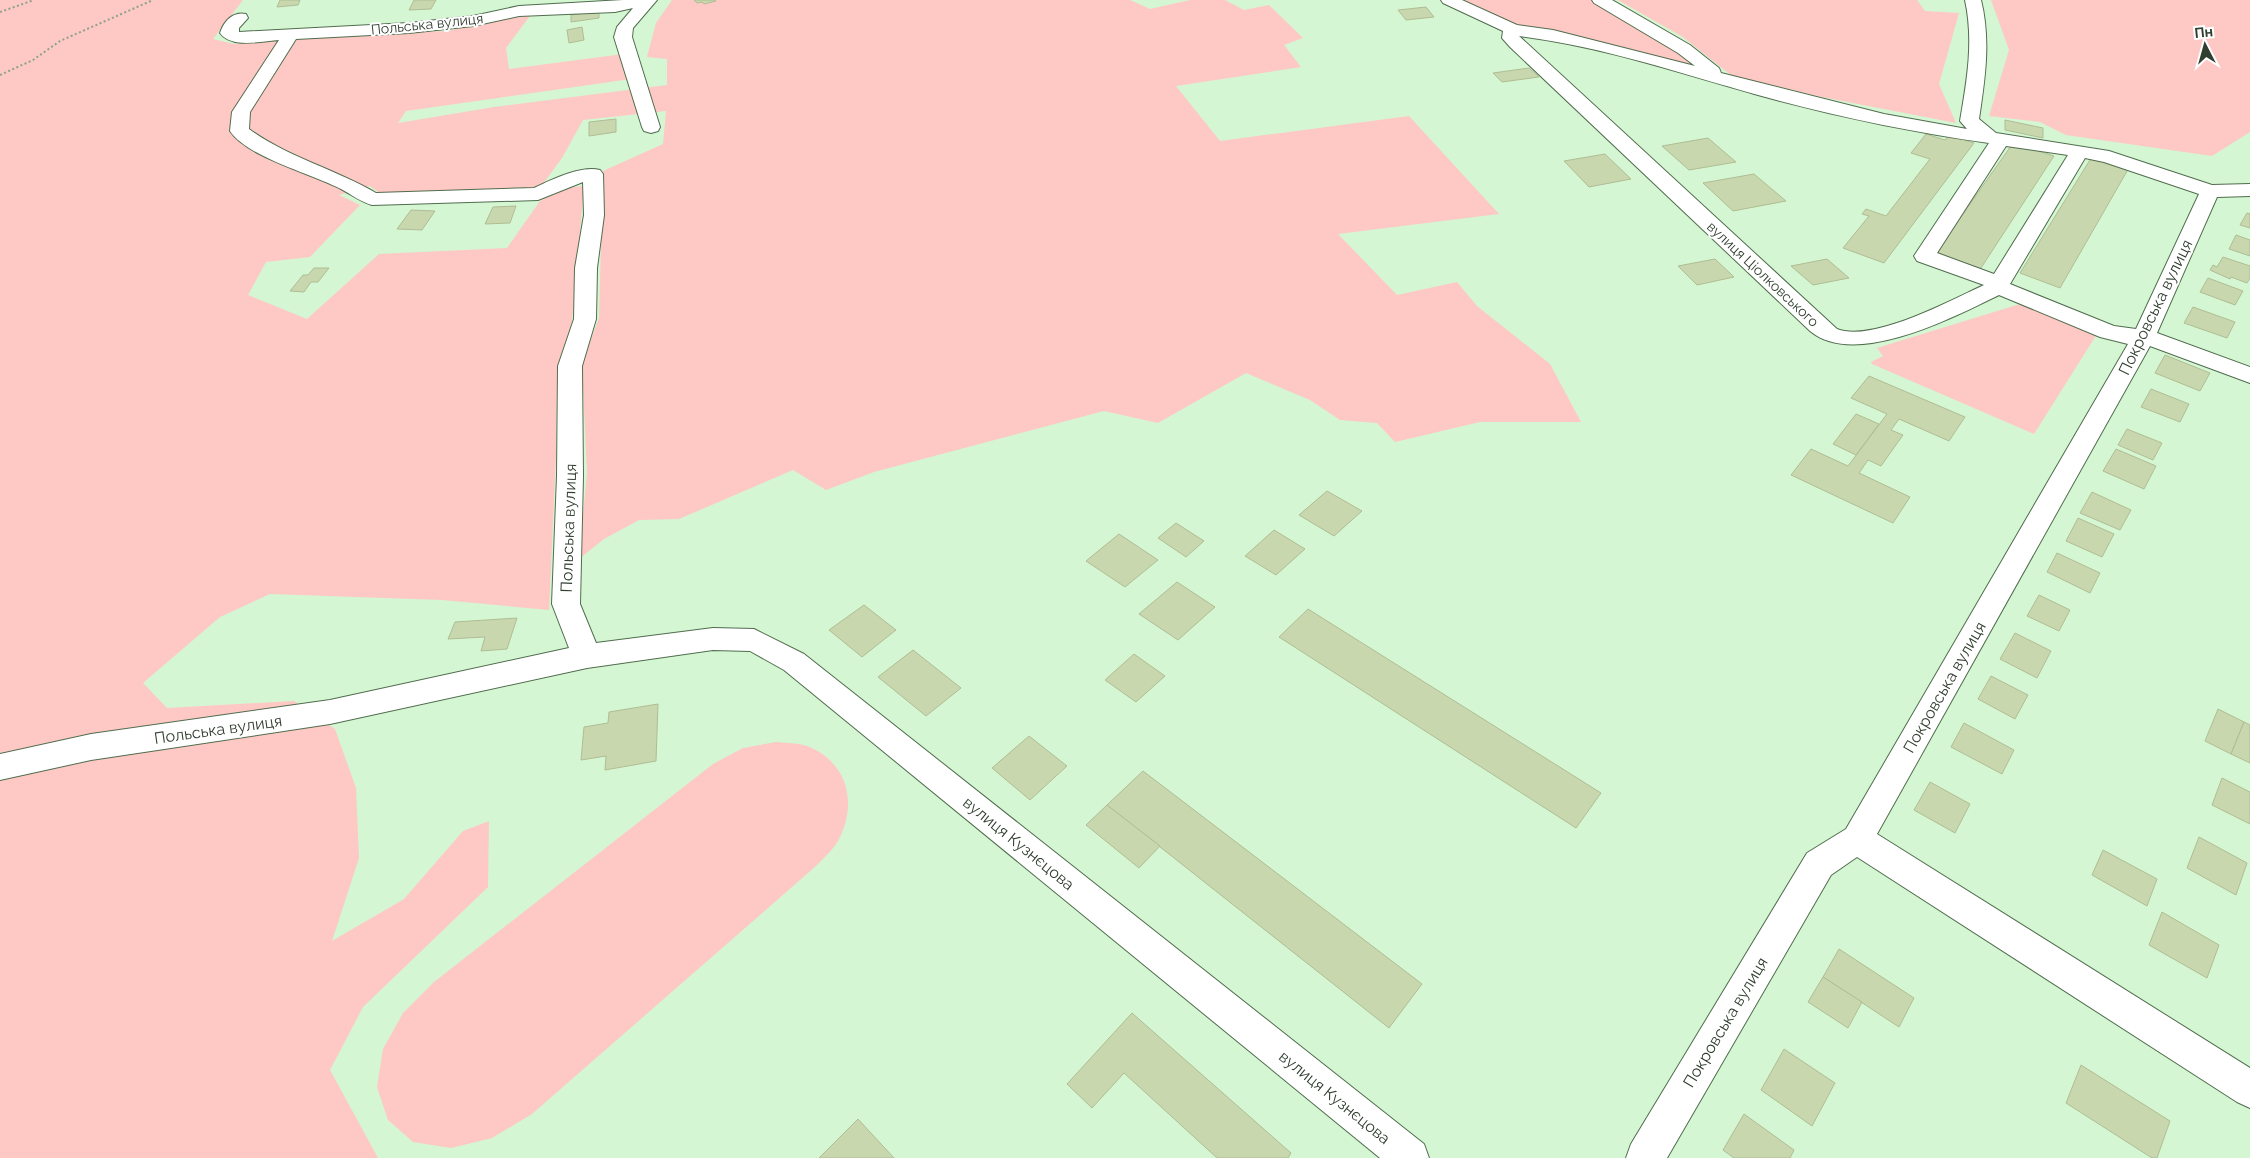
<svg xmlns="http://www.w3.org/2000/svg" width="2250" height="1158" viewBox="0 0 2250 1158" font-family="Raleway,sans-serif">
<style>
.green{fill:#fec8c4}
.building{fill:#c8d7ad;stroke:#afbd94}
.lines{fill:none;stroke-linecap:round;stroke-linejoin:round}
.minor-casing{stroke:#506d4e;stroke-width:2}
.path{stroke:#8ba389;stroke-width:2;stroke-dasharray:2 2.5;stroke-linecap:butt}
.minor{fill:#fff;fill-rule:evenodd}
.labels{text-anchor:middle;stroke-width:4;stroke-linejoin:round;paint-order:stroke}
.far-street-label{font-size:14px;fill:#313e30;stroke:#fff}
.street-label{font-size:16px;fill:#313e30;stroke:#fff}
</style>
<rect width="100%" height="100%" fill="#d5f6d2"/>
<g class="green">
<path d="M 0,0 L 243,0 L 213,39 L 234,44 L 385,33 L 448,31 L 505,16 L 533,12 L 506,48 L 509,69 L 623,54 L 631,79 L 406,111 L 398,123 L 494,107 L 667,85 L 667,59 L 647,57 L 656,23 L 672,0 L 1130,0 L 1150,9 L 1190,0 L 1225,0 L 1244,10 L 1269,5 L 1303,38 L 1284,45 L 1301,67 L 1176,86 L 1220,141 L 1409,116 L 1499,214 L 1338,234 L 1397,295 L 1457,282 L 1477,306 L 1550,364 L 1581,422 L 1480,422 L 1395,442 L 1377,423 L 1340,420 L 1310,400 L 1246,373 L 1158,423 L 1104,411 L 874,472 L 826,490 L 793,470 L 679,519 L 639,520 L 604,539 L 579,559 L 587,473 L 582,363 L 599,318 L 603,171 L 663,144 L 666,111 L 583,120 L 562,158 L 540,188 L 381,194 L 370,186 L 339,195 L 360,205 L 310,257 L 266,262 L 248,295 L 307,319 L 379,254 L 507,248 L 540,201 L 564,188 L 584,186 L 572,321 L 557,381 L 556,457 L 549,610 L 442,600 L 270,594 L 220,617 L 143,683 L 167,708 L 294,701 L 335,729 L 356,788 L 359,858 L 332,941 L 404,899 L 463,831 L 489,821 L 488,887 L 363,1007 L 330,1070 L 378,1158 L 0,1158 Z"/>
<path d="M 1456,0 L 1592,0 L 1704,70 L 1510,24 Z"/>
<path d="M 1618,0 L 1917,0 L 1925,11 L 1959,13 L 1939,84 L 1956,123 L 1817,96 L 1732,76 L 1683,37 Z"/>
<path d="M 1991,0 L 2250,0 L 2250,132 L 2212,156 L 2066,135 L 2040,122 L 1989,116 L 2009,50 Z"/>
<path d="M 2020,304 L 2097,334 L 2034,434 L 1872,364 L 1871,362 L 1883,356 L 1877,348 Z"/>
<path d="M 776,742 C 786,743 798,743 807,746 C 847,761 858,803 839,839 C 834,849 824,858 816,866 L 532,1114 L 492,1138 L 451,1148 L 413,1142 L 388,1120 L 377,1087 L 383,1049 L 403,1013 L 434,982 L 713,764 L 743,748 Z"/>
</g>
<g class="building">
<path d="M 280,0 L 300,0 L 298,5 L 277,7 Z"/>
<path d="M 414,0 L 436,0 L 431,9 L 409,10 Z"/>
<path d="M 694,0 L 715,0 L 716,1 L 704,4 L 702,2 L 697,3 Z"/>
<path d="M 1426,7 L 1434,17 L 1406,20 L 1398,10 Z"/>
<path d="M 599,11 L 599,18 L 571,22 L 571,15 Z"/>
<path d="M 582,27 L 584,40 L 569,43 L 567,30 Z"/>
<path d="M 1529,68 L 1539,77 L 1502,82 L 1493,73 Z"/>
<path d="M 616,119 L 616,132 L 589,136 L 589,122 Z"/>
<path d="M 2005,120 L 2043,128 L 2043,138 L 2005,130 Z"/>
<path d="M 1926,134 L 1945,140 L 1949,135 L 1974,143 L 1884,263 L 1843,248 L 1869,216 L 1862,214 L 1866,209 L 1886,216 L 1930,159 L 1911,153 Z"/>
<path d="M 1708,138 L 1736,162 L 1689,170 L 1662,146 Z"/>
<path d="M 2013,143 L 2054,156 L 1979,271 L 1934,255 Z"/>
<path d="M 1605,154 L 1631,179 L 1589,187 L 1564,161 Z"/>
<path d="M 2093,155 L 2130,166 L 2060,288 L 2020,273 Z"/>
<path d="M 1754,174 L 1786,201 L 1733,211 L 1703,183 Z"/>
<path d="M 516,206 L 510,223 L 485,224 L 493,207 Z"/>
<path d="M 411,210 L 435,211 L 422,230 L 397,229 Z"/>
<path d="M 2247,213 L 2250,214 L 2250,228 L 2240,225 Z"/>
<path d="M 2236,235 L 2250,240 L 2250,256 L 2229,249 Z"/>
<path d="M 2223,257 L 2250,266 L 2250,278 L 2247,283 L 2231,277 L 2230,279 L 2210,270 L 2213,265 L 2217,267 Z"/>
<path d="M 1715,259 L 1734,277 L 1697,285 L 1678,266 Z"/>
<path d="M 1827,259 L 1849,278 L 1813,285 L 1791,266 Z"/>
<path d="M 314,268 L 329,268 L 318,282 L 311,282 L 304,292 L 290,291 L 303,275 L 308,275 Z"/>
<path d="M 2208,278 L 2243,291 L 2235,305 L 2200,292 Z"/>
<path d="M 2193,307 L 2235,322 L 2227,338 L 2184,323 Z"/>
<path d="M 2165,355 L 2210,373 L 2200,391 L 2155,373 Z"/>
<path d="M 1869,376 L 1965,417 L 1949,441 L 1899,419 L 1891,430 L 1903,435 L 1881,466 L 1868,460 L 1859,473 L 1910,497 L 1893,523 L 1791,475 L 1811,449 L 1848,466 L 1887,414 L 1851,398 Z"/>
<path d="M 2151,389 L 2189,404 L 2180,422 L 2141,407 Z"/>
<path d="M 1856,414 L 1879,424 L 1856,455 L 1833,444 Z"/>
<path d="M 2127,429 L 2162,443 L 2153,460 L 2118,445 Z"/>
<path d="M 2116,449 L 2156,466 L 2144,489 L 2103,471 Z"/>
<path d="M 1327,491 L 1362,511 L 1334,536 L 1299,515 Z"/>
<path d="M 2092,492 L 2131,510 L 2120,530 L 2080,513 Z"/>
<path d="M 2078,518 L 2114,534 L 2102,557 L 2066,541 Z"/>
<path d="M 1176,523 L 1204,541 L 1186,557 L 1158,538 Z"/>
<path d="M 1274,530 L 1305,549 L 1276,575 L 1245,556 Z"/>
<path d="M 1119,534 L 1158,560 L 1125,587 L 1086,561 Z"/>
<path d="M 2057,553 L 2100,573 L 2090,593 L 2047,572 Z"/>
<path d="M 1177,582 L 1215,607 L 1178,640 L 1139,614 Z"/>
<path d="M 2039,595 L 2070,610 L 2059,631 L 2027,616 Z"/>
<path d="M 864,605 L 896,630 L 862,657 L 829,630 Z"/>
<path d="M 1308,609 L 1601,793 L 1576,828 L 1279,637 Z"/>
<path d="M 517,618 L 507,649 L 481,651 L 485,637 L 448,639 L 455,622 Z"/>
<path d="M 2015,633 L 2051,651 L 2037,678 L 2000,659 Z"/>
<path d="M 913,650 L 961,688 L 926,716 L 878,677 Z"/>
<path d="M 1134,654 L 1165,676 L 1136,702 L 1105,680 Z"/>
<path d="M 1991,676 L 2028,695 L 2015,719 L 1978,699 Z"/>
<path d="M 658,704 L 656,761 L 605,770 L 606,756 L 581,760 L 584,727 L 608,723 L 609,712 Z"/>
<path d="M 2218,709 L 2244,722 L 2231,754 L 2205,741 Z"/>
<path d="M 2244,722 L 2250,725 L 2250,763 L 2231,754 Z"/>
<path d="M 1964,723 L 2014,750 L 2002,774 L 1951,747 Z"/>
<path d="M 1029,736 L 1067,766 L 1030,800 L 992,768 Z"/>
<path d="M 1143,771 L 1422,984 L 1389,1028 L 1107,805 Z"/>
<path d="M 2222,778 L 2250,792 L 2250,824 L 2212,805 Z"/>
<path d="M 1930,782 L 1970,804 L 1955,833 L 1914,810 Z"/>
<path d="M 1107,805 L 1160,846 L 1139,868 L 1086,825 Z"/>
<path d="M 2199,837 L 2247,863 L 2236,895 L 2187,868 Z"/>
<path d="M 2103,850 L 2157,879 L 2147,906 L 2092,875 Z"/>
<path d="M 2162,912 L 2219,945 L 2207,978 L 2149,945 Z"/>
<path d="M 1839,949 L 1914,998 L 1899,1027 L 1823,977 Z"/>
<path d="M 1823,977 L 1862,1002 L 1848,1028 L 1808,1002 Z"/>
<path d="M 1132,1013 L 1291,1153 L 1288,1158 L 1217,1158 L 1124,1073 L 1092,1108 L 1067,1084 Z"/>
<path d="M 1784,1049 L 1835,1083 L 1812,1126 L 1761,1090 Z"/>
<path d="M 2081,1065 L 2170,1121 L 2157,1158 L 2152,1158 L 2066,1103 Z"/>
<path d="M 1744,1114 L 1794,1150 L 1790,1158 L 1734,1158 L 1723,1150 Z"/>
<path d="M 858,1119 L 894,1158 L 819,1158 Z"/>
</g>
<g class="lines">
<defs>
<g id="minor">
<path d="M 623,0 L 657,0 L 633,28 L 632,37 L 660,127 L 658,131 L 651,133 L 644,131 L 642,127 L 614,37 L 617,27 L 633,8 L 615,12 L 519,16 L 473,26 L 409,33 L 296,39 L 250,112 L 249,129 C 287,157 335,169 376,193 L 534,188 C 551,180 581,165 600,170 L 603,174 L 604,215 L 597,268 L 596,319 L 582,366 L 583,476 L 580,604 L 596,643 L 713,628 L 754,629 L 804,654 L 1424,1144 L 1429,1158 L 1380,1158 L 784,670 L 750,651 L 713,650 L 587,668 L 330,724 L 91,760 L 0,780 L 0,754 L 91,734 L 330,700 L 569,648 L 552,604 L 557,476 L 558,366 L 574,319 L 575,268 L 584,215 L 583,182 L 538,200 L 372,205 C 361,202 352,195 341,189 C 312,174 247,157 230,131 L 232,112 L 279,40 C 262,41 231,49 220,33 C 224,21 233,11 246,14 L 248,18 L 239,28 L 239,32 L 409,23 L 473,16 L 519,6 Z"/>
<path d="M 1441,0 L 1462,0 L 1517,25 L 1553,30 L 1695,66 L 1678,53 L 1594,3 L 1592,0 L 1612,0 L 1690,45 L 1719,68 L 1721,73 L 1884,114 L 1967,129 L 1960,121 C 1967,80 1974,41 1965,0 L 1981,0 C 1991,40 1985,79 1979,119 L 1996,133 L 2109,151 L 2212,185 L 2250,184 L 2250,196 L 2217,197 L 2157,333 L 2250,367 L 2250,383 L 2150,346 L 1877,834 L 2250,1068 L 2250,1108 L 2237,1102 L 1857,857 L 1831,875 L 1667,1158 L 1626,1158 L 1631,1144 L 1807,853 L 1846,829 L 2128,344 L 2100,337 L 1999,295 C 1954,317 1855,369 1810,331 L 1510,47 L 1502,38 L 1503,31 L 1443,3 ZM 1519,36 C 1601,46 1680,73 1758,95 C 1834,116 1911,132 1989,143 L 1914,256 L 1917,261 L 1984,285 C 1951,300 1872,343 1837,329 ZM 2006,146 L 2068,155 L 1994,274 L 1937,253 ZM 2085,158 L 2104,162 L 2199,194 L 2136,329 L 2114,326 L 2010,284 Z"/>
</g>
</defs>
<use href="#minor" class="minor-casing"/>
<g class="path">
<path d="M 0,12 L 34,0"/>
<path d="M 0,75 L 33,60 L 60,41 L 153,0"/>
</g>
<use href="#minor" class="minor"/>
</g>
<g class="labels">
<g class="far-street-label">
<text transform="translate(427 24) rotate(-6)" y="5">Польська вулиця</text>
<text transform="translate(1763 274) rotate(43)" y="5">вулиця Ціолковського</text>
</g>
<g class="street-label">
<text transform="translate(2155 307) rotate(-64)" y="6">Покровська вулиця</text>
<text transform="translate(568 528) rotate(-88)" y="6">Польська вулиця</text>
<text transform="translate(1944 687) rotate(-60)" y="6">Покровська вулиця</text>
<text transform="translate(218 729) rotate(-8)" y="6">Польська вулиця</text>
<text transform="translate(1019 843) rotate(39)" y="6">вулиця Кузнєцова</text>
<text transform="translate(1725 1022) rotate(-59)" y="6">Покровська вулиця</text>
<text transform="translate(1335 1097) rotate(39)" y="6">вулиця Кузнєцова</text>
</g>
</g>
<g transform="translate(2205 45) rotate(354)" stroke="#ffffff" stroke-width="4" paint-order="stroke">
<path d="M0-4L9 19L0 12L-9 19Z" fill="#313e30"/>
<text y="-8" font-size="14" font-weight="bold" text-anchor="middle" fill="#313e30">Пн</text>
</g>
</svg>
